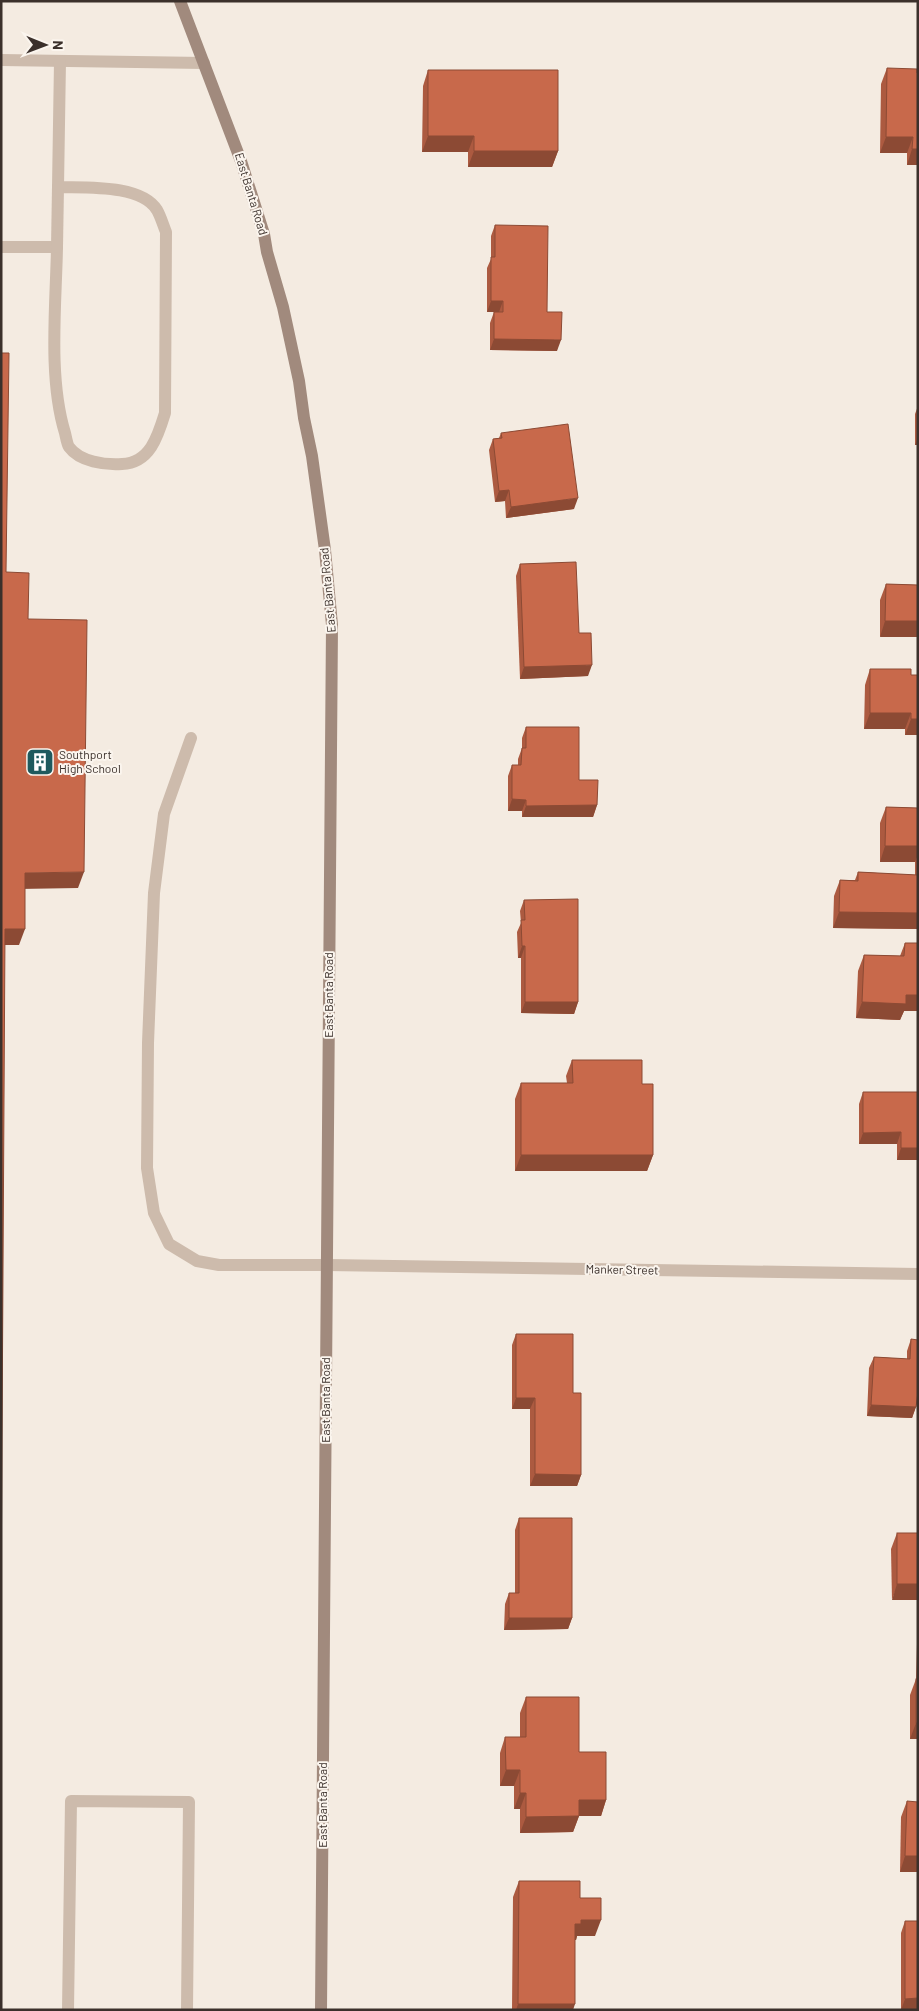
<svg xmlns="http://www.w3.org/2000/svg" width="919" height="2011" viewBox="0 0 919 2011" font-family="Barlow,sans-serif">
<style>
.lines{fill:none;stroke-linecap:round;stroke-linejoin:round}
.lane{stroke:#cdbbac;stroke-width:12}
.street{stroke:#cdbbac;stroke-width:12}
.secondary{stroke:#a18a7d;stroke-width:12}
.wall{fill:#ac5a40}
.shaded-wall{fill:#8c4a34}
.building{fill:#c8694b;stroke:#8c4a34}
.labels{text-anchor:middle;stroke-width:4;stroke-linejoin:round;paint-order:stroke}
.street-label{font-size:12px;fill:#3b302b;stroke:#fbf5ee}
.poi-label{font-size:12px;fill:#3b302b;stroke:#fbf5ee;text-anchor:start}
</style>
<rect width="100%" height="100%" fill="#f4ebe1"/>
<g class="lines">
<g class="lane">
<path d="M 1,60 L 204,63"/>
<path d="M 1,247 L 57,247 C 56,304 48,378 65,433 C 66,437 67,444 69,447 C 80,462 105,465 122,464 C 150,463 158,436 165,413 L 166,232 C 163,225 161,217 157,210 C 141,184 85,188 58,187 L 60,61"/>
<path d="M 57,247 L 58,187"/>
<path d="M 191,738 L 164,814 L 154,893 L 148,1043 L 147,1168 L 154,1213 L 169,1244 L 197,1261 L 219,1265 L 327,1265"/>
<path d="M 68,2010 L 71,1801 L 189,1802 L 187,2010"/>
</g>
<path class="street" d="M 327,1265 L 918,1274"/>
<path class="secondary" d="M 180,1 L 241,161 L 264,234 L 267,252 L 283,307 L 299,381 L 304,418 L 312,456 L 325,550 L 332,625 L 321,2010"/>
</g>
<g class="wall">
<path d="M 887,68 L 917,73 L 918,165 L 907,165 L 907,153 L 880,153 L 881,84 Z"/>
<path d="M 428,70 L 558,151 L 552,167 L 468,167 L 468,152 L 422,152 L 423,86 Z"/>
<path d="M 495,225 L 547,312 L 557,351 L 490,350 L 490,323 L 494,312 L 487,312 L 487,268 L 491,259 L 491,236 Z"/>
<path d="M 918,406 L 918,445 L 915,445 L 915,414 Z"/>
<path d="M 501,433 L 574,509 L 506,518 L 505,501 L 495,502 L 489,450 L 493,439 L 499,438 Z"/>
<path d="M 520,564 L 579,633 L 588,676 L 520,679 L 516,576 Z"/>
<path d="M 886,584 L 918,585 L 880,637 L 880,600 Z"/>
<path d="M 870,669 L 911,675 L 918,675 L 918,735 L 905,735 L 905,729 L 864,729 L 865,685 Z"/>
<path d="M 526,727 L 579,780 L 597,805 L 593,817 L 522,817 L 522,811 L 508,811 L 508,776 L 512,765 L 518,765 L 518,759 L 522,748 L 522,738 Z"/>
<path d="M 886,807 L 918,808 L 918,929 L 833,928 L 834,896 L 840,880 L 855,880 L 858,872 L 915,875 L 915,862 L 880,862 L 880,823 Z"/>
<path d="M 524,900 L 578,1002 L 574,1014 L 521,1013 L 521,958 L 518,958 L 517,932 L 521,923 L 520,911 Z"/>
<path d="M 905,943 L 904,1011 L 900,1020 L 856,1018 L 858,971 L 864,955 L 900,956 Z"/>
<path d="M 572,1060 L 642,1084 L 653,1155 L 647,1171 L 515,1171 L 515,1099 L 521,1083 L 567,1083 L 566,1076 Z"/>
<path d="M 863,1092 L 918,1092 L 918,1160 L 897,1160 L 897,1144 L 859,1144 L 859,1104 Z"/>
<path d="M 516,1334 L 573,1393 L 581,1475 L 577,1486 L 530,1486 L 530,1409 L 512,1409 L 512,1345 Z"/>
<path d="M 911,1339 L 917,1403 L 912,1418 L 867,1416 L 869,1368 L 874,1357 L 907,1359 L 907,1351 Z"/>
<path d="M 519,1518 L 572,1618 L 568,1629 L 504,1630 L 505,1604 L 509,1593 L 515,1593 L 515,1530 Z"/>
<path d="M 897,1533 L 918,1533 L 892,1600 L 891,1549 Z"/>
<path d="M 918,1642 L 918,1739 L 910,1739 L 910,1695 L 916,1679 L 917,1644 Z"/>
<path d="M 526,1697 L 579,1752 L 606,1800 L 601,1816 L 579,1816 L 573,1832 L 520,1833 L 520,1809 L 514,1809 L 514,1786 L 500,1786 L 500,1753 L 505,1737 L 520,1737 L 520,1713 Z"/>
<path d="M 907,1801 L 918,1872 L 900,1872 L 901,1817 Z"/>
<path d="M 519,1881 L 580,1898 L 595,1936 L 577,1936 L 576,1940 L 575,1940 L 573,2010 L 512,2010 L 513,1897 Z"/>
<path d="M 905,1921 L 918,1921 L 918,2010 L 901,2010 L 901,1933 Z"/>
</g>
<g class="shaded-wall">
<path d="M 428,136 L 474,136 L 468,152 L 422,152 Z"/>
<path d="M 886,137 L 913,137 L 907,153 L 880,153 Z"/>
<path d="M 912,149 L 918,149 L 918,165 L 907,165 Z"/>
<path d="M 474,151 L 558,151 L 552,167 L 468,167 Z"/>
<path d="M 491,301 L 503,301 L 499,312 L 487,312 Z"/>
<path d="M 494,339 L 561,340 L 557,351 L 490,350 Z"/>
<path d="M 918,437 L 918,445 L 915,445 Z"/>
<path d="M 509,490 L 505,501 L 495,502 L 499,491 Z"/>
<path d="M 578,498 L 574,509 L 506,518 L 511,507 Z"/>
<path d="M 885,621 L 918,621 L 918,637 L 880,637 Z"/>
<path d="M 592,665 L 588,676 L 520,679 L 524,667 Z"/>
<path d="M 870,713 L 911,713 L 905,729 L 864,729 Z"/>
<path d="M 911,719 L 918,719 L 918,735 L 905,735 Z"/>
<path d="M 512,799 L 526,800 L 522,811 L 508,811 Z"/>
<path d="M 597,805 L 593,817 L 522,817 L 526,806 Z"/>
<path d="M 885,846 L 918,846 L 918,855 L 915,862 L 880,862 Z"/>
<path d="M 84,872 L 78,888 L 19,889 L 25,873 Z"/>
<path d="M 839,912 L 918,913 L 918,929 L 833,928 Z"/>
<path d="M 5,929 L 25,929 L 19,945 L 1,945 Z"/>
<path d="M 522,946 L 525,946 L 521,958 L 518,958 Z"/>
<path d="M 906,995 L 918,995 L 918,1011 L 904,1011 L 900,1020 L 856,1018 L 862,1002 Z"/>
<path d="M 525,1002 L 578,1002 L 574,1014 L 521,1013 Z"/>
<path d="M 901,1132 L 897,1144 L 859,1144 L 863,1133 Z"/>
<path d="M 901,1148 L 918,1148 L 918,1160 L 897,1160 Z"/>
<path d="M 521,1155 L 653,1155 L 647,1171 L 515,1171 Z"/>
<path d="M 516,1398 L 535,1398 L 530,1409 L 512,1409 Z"/>
<path d="M 871,1405 L 916,1407 L 912,1418 L 867,1416 Z"/>
<path d="M 535,1474 L 581,1475 L 577,1486 L 530,1486 Z"/>
<path d="M 897,1584 L 918,1584 L 918,1600 L 892,1600 Z"/>
<path d="M 509,1618 L 572,1618 L 568,1629 L 504,1630 Z"/>
<path d="M 916,1723 L 918,1723 L 918,1739 L 910,1739 Z"/>
<path d="M 506,1770 L 520,1770 L 514,1786 L 500,1786 Z"/>
<path d="M 520,1793 L 526,1793 L 520,1809 L 514,1809 Z"/>
<path d="M 579,1800 L 606,1800 L 601,1816 L 573,1816 Z"/>
<path d="M 579,1816 L 573,1832 L 520,1833 L 526,1817 Z"/>
<path d="M 905,1856 L 918,1856 L 918,1872 L 900,1872 Z"/>
<path d="M 581,1920 L 601,1920 L 595,1936 L 577,1936 L 576,1940 L 569,1940 L 575,1924 Z"/>
<path d="M 918,1998 L 918,2010 L 901,2010 L 905,1999 Z"/>
<path d="M 518,2004 L 575,2004 L 573,2010 L 516,2010 Z"/>
</g>
<g class="building">
<path d="M 887,68 L 917,69 L 917,73 L 918,73 L 918,149 L 912,149 L 913,137 L 886,137 Z"/>
<path d="M 428,70 L 558,70 L 558,151 L 474,151 L 474,136 L 428,136 Z"/>
<path d="M 495,225 L 548,226 L 547,312 L 562,312 L 561,340 L 494,339 L 494,312 L 503,312 L 503,301 L 491,301 L 491,257 L 495,257 Z"/>
<path d="M 1,353 L 9,353 L 6,572 L 29,573 L 28,619 L 87,620 L 84,872 L 25,873 L 25,929 L 5,929 L 1,1611 Z"/>
<path d="M 568,424 L 578,498 L 511,507 L 509,490 L 499,491 L 493,439 L 502,438 L 501,433 Z"/>
<path d="M 576,562 L 579,633 L 591,633 L 592,665 L 524,667 L 520,564 Z"/>
<path d="M 886,584 L 918,585 L 918,621 L 885,621 Z"/>
<path d="M 870,669 L 911,669 L 911,675 L 918,675 L 918,719 L 911,719 L 911,713 L 870,713 Z"/>
<path d="M 526,727 L 579,727 L 579,780 L 598,780 L 597,805 L 526,806 L 526,800 L 512,799 L 512,765 L 521,765 L 522,748 L 526,748 Z"/>
<path d="M 886,807 L 918,808 L 918,846 L 885,846 Z"/>
<path d="M 858,872 L 918,875 L 918,913 L 839,912 L 840,880 L 858,881 Z"/>
<path d="M 578,899 L 578,1002 L 525,1002 L 525,946 L 522,946 L 521,920 L 525,920 L 524,900 Z"/>
<path d="M 905,943 L 918,943 L 918,995 L 906,995 L 906,1004 L 862,1002 L 864,955 L 904,956 Z"/>
<path d="M 572,1060 L 642,1060 L 642,1084 L 653,1084 L 653,1155 L 521,1155 L 521,1083 L 573,1083 Z"/>
<path d="M 863,1092 L 918,1092 L 918,1148 L 901,1148 L 901,1132 L 863,1133 Z"/>
<path d="M 516,1334 L 573,1334 L 573,1393 L 581,1393 L 581,1475 L 535,1474 L 535,1398 L 516,1398 Z"/>
<path d="M 911,1339 L 918,1340 L 918,1392 L 916,1407 L 871,1405 L 874,1357 L 910,1359 Z"/>
<path d="M 519,1518 L 572,1518 L 572,1618 L 509,1618 L 509,1593 L 519,1593 Z"/>
<rect x="897" y="1533" width="21" height="51"/>
<rect x="916" y="1679" width="2" height="44"/>
<path d="M 526,1697 L 579,1697 L 579,1752 L 606,1752 L 606,1800 L 579,1800 L 579,1816 L 526,1817 L 526,1793 L 520,1793 L 520,1770 L 506,1770 L 505,1737 L 526,1737 Z"/>
<path d="M 907,1801 L 918,1802 L 918,1856 L 905,1856 Z"/>
<path d="M 519,1881 L 580,1881 L 580,1898 L 601,1898 L 601,1920 L 581,1920 L 581,1924 L 575,1924 L 575,2004 L 518,2004 Z"/>
<path d="M 905,1921 L 918,1921 L 918,1998 L 905,1999 Z"/>
</g>
<defs>
<symbol id="building-square" viewBox="-11 -11 22 22"><rect x="-9" y="-9" width="18" height="18" rx="4" fill="#1f5a5e" stroke="#fbf5ee"/><path d="M-4-6H4V6H1V3H-1V6H-4ZM-2.5-4.3h1.7v1.8h-1.7ZM.8-4.3h1.7v1.8H.8ZM-2.5-1h1.7V.8h-1.7ZM.8-1h1.7V.8H.8Z" fill="#fff"/></symbol>
</defs>
<g fill-rule="evenodd">
<use href="#building-square" x="24" y="746" width="32" height="32"/>
</g>
<g class="labels">
<g class="street-label">
<text transform="translate(251 194) rotate(73)" y="4">East Banta Road</text>
<text transform="translate(328 590) rotate(-95)" y="4">East Banta Road</text>
<text transform="translate(329 995) rotate(-90)" y="4">East Banta Road</text>
<text transform="translate(622 1270) rotate(1)" y="4">Manker Street</text>
<text transform="translate(326 1400) rotate(-90)" y="4">East Banta Road</text>
<text transform="translate(323 1805) rotate(-90)" y="4">East Banta Road</text>
</g>
<g class="poi-label">
<text x="59" y="759">Southport<tspan x="59" dy="14">High School</tspan></text>
</g>
</g>
<rect width="919" height="2011" fill="none" stroke="#3b302b" stroke-width="5"/>
<g transform="translate(45 45) rotate(91)" stroke="#fbf5ee" stroke-width="4" paint-order="stroke">
<path d="M0-4L9 19L0 12L-9 19Z" fill="#3b302b"/>
<text y="-8" font-size="14" font-weight="bold" text-anchor="middle" fill="#3b302b">N</text>
</g>
</svg>
